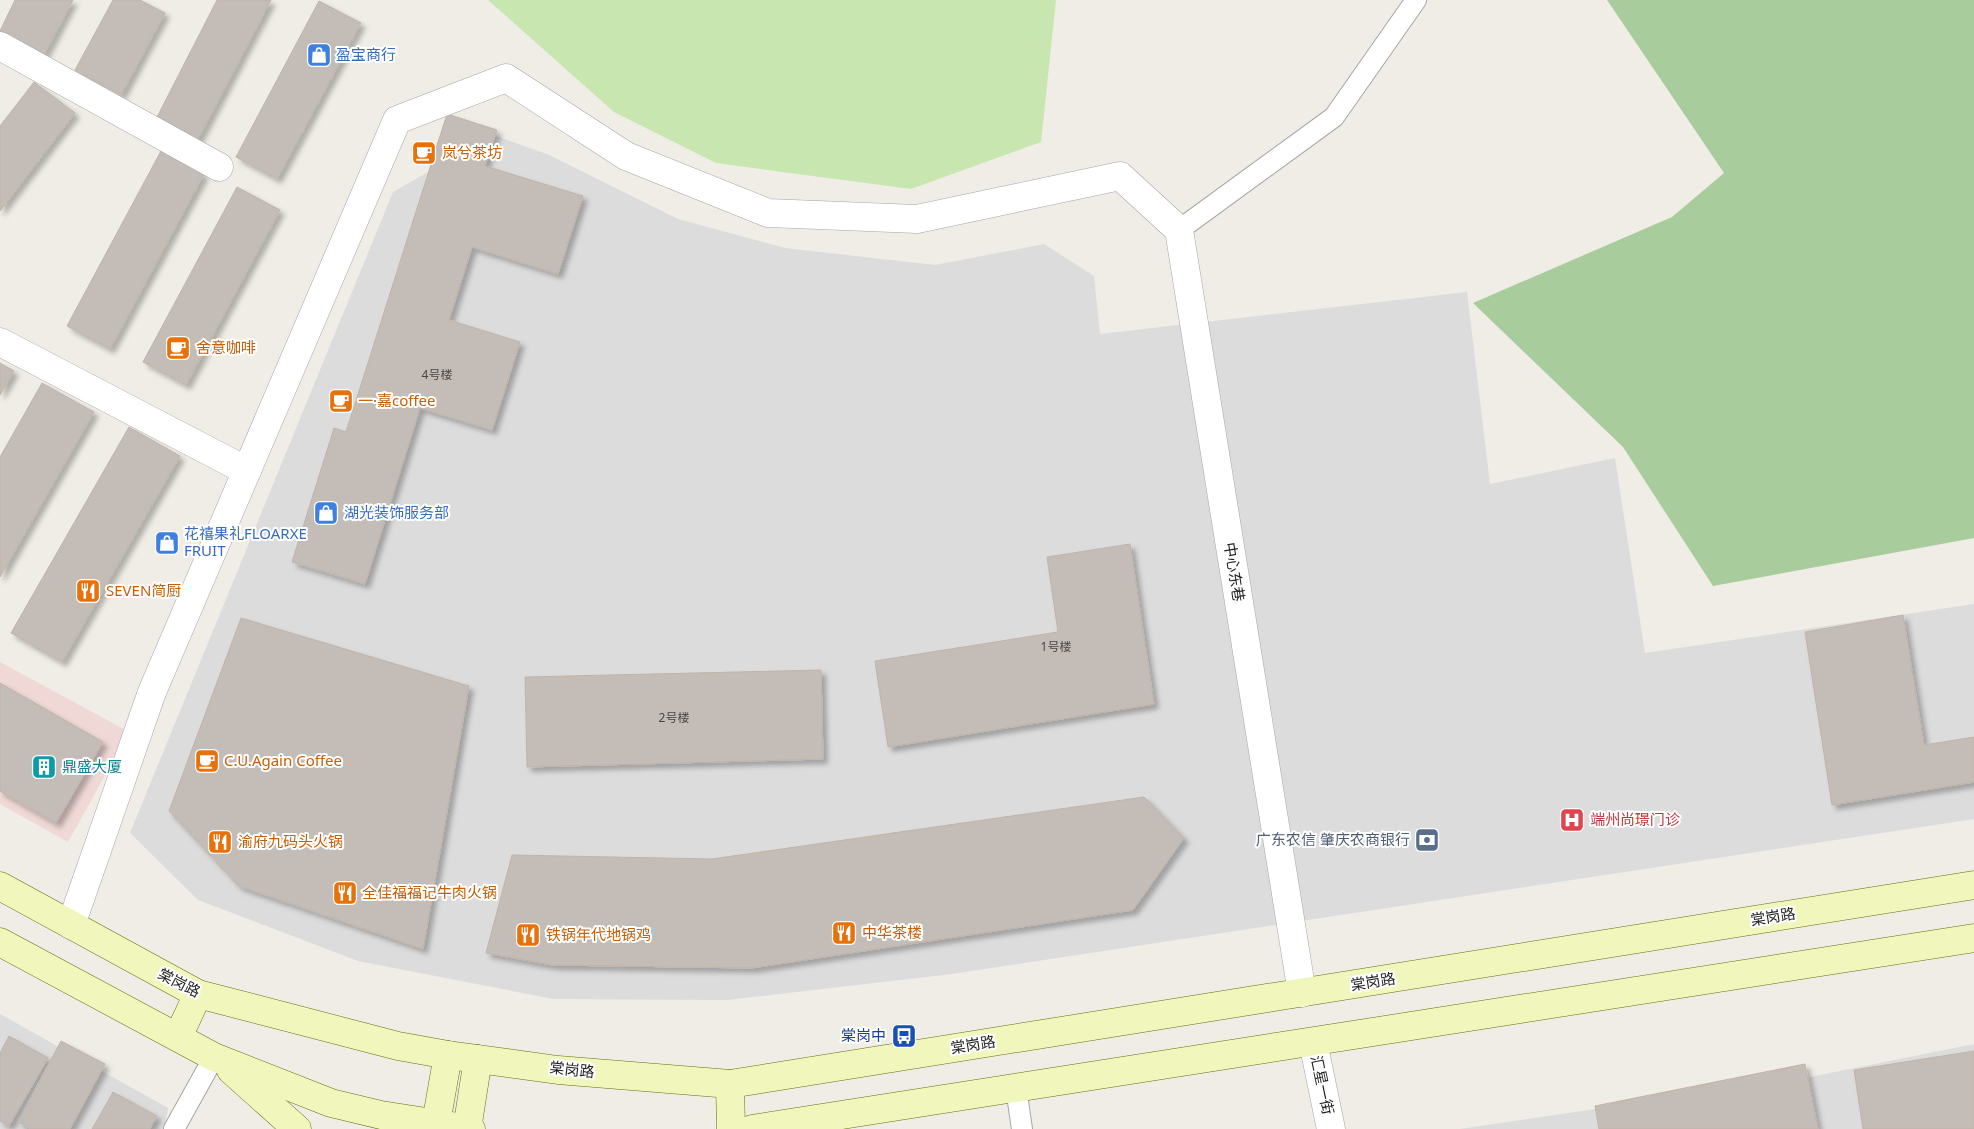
<svg xmlns="http://www.w3.org/2000/svg" width="1974" height="1129" viewBox="0 0 1974 1129" font-family="'Noto Sans','Noto Sans SC',sans-serif">
<style>
.residential{fill:#dddcdc}
.commercial{fill:#efd8d6}
.grass{fill:#c8e6af}
.forest{fill:#a9cc9d}
.building{fill:#c4bcb6;stroke:#c0b4a9;filter:url(#shadow)}
.lines{fill:none;stroke-linecap:round;stroke-linejoin:round}
.lane-casing{stroke:#a6a6a6;stroke-width:22}
.street-casing{stroke:#a6a6a6;stroke-width:29}
.secondary-casing{stroke:#63710b;stroke-width:29}
.lane{stroke:#fff;stroke-width:20}
.street{stroke:#fff;stroke-width:28}
.secondary{stroke:#f1f6bd;stroke-width:28}
.labels{text-anchor:middle;stroke-width:4;stroke-linejoin:round;paint-order:stroke}
.number-label{font-size:12px;fill:#484645}
.shop-label{font-size:15px;fill:#366cbe;stroke:#fff;text-anchor:start}
.food-label{font-size:15px;fill:#c56008;stroke:#fff;text-anchor:start}
.street-label{font-size:15px;fill:#1f1f1f;stroke:#fff}
.culture-label{font-size:15px;fill:#0d838f;stroke:#fff;text-anchor:start}
.health-label{font-size:15px;fill:#be3a42;stroke:#fff;text-anchor:start}
.service-label{font-size:15px;fill:#4e5e75;stroke:#fff;text-anchor:end}
.transit-label{font-size:15px;fill:#164399;stroke:#fff;text-anchor:end}
</style>
<defs>
<filter id="shadow"><feDropShadow dx="4.5" dy="4.5" stdDeviation="2.5" flood-color="#0004"/></filter>
</defs>
<rect width="100%" height="100%" fill="#efede6"/>
<g class="residential">
<path d="M 493,135 L 547,154 L 678,219 L 785,248 L 935,265 L 1044,244 L 1094,276 L 1100,334 L 1467,292 L 1490,484 L 1615,458 L 1645,653 L 1974,604 L 1974,819 L 952,974 L 727,1000 L 553,999 L 358,961 L 198,900 L 130,833 L 393,192 Z"/>
<path d="M 0,1014 L 168,1108 L 164,1129 L 0,1129 Z"/>
<path d="M 1974,1044 L 1974,1129 L 1460,1129 L 1800,1079 Z"/>
</g>
<path class="commercial" d="M 0,662 L 129,732 L 68,842 L 0,804 Z"/>
<path class="grass" d="M 488,0 L 1056,0 L 1041,142 L 911,189 L 716,163 L 614,112 Z"/>
<path class="forest" d="M 1607,0 L 1974,0 L 1974,538 L 1713,586 L 1623,447 L 1473,303 L 1672,217 L 1724,173 Z"/>
<g class="building">
<path d="M 15,0 L 73,0 L 44,55 L 0,31 Z"/>
<path d="M 113,0 L 140,0 L 165,13 L 121,95 L 75,70 Z"/>
<path d="M 217,0 L 271,0 L 195,145 L 154,123 Z"/>
<path d="M 319,1 L 361,23 L 277,179 L 236,157 Z"/>
<path d="M 34,82 L 75,113 L 0,211 L 0,126 Z"/>
<path d="M 447,114 L 497,130 L 485,166 L 583,196 L 558,274 L 472,247 L 449,320 L 520,342 L 492,430 L 420,408 L 365,584 L 292,562 L 334,428 L 346,432 Z"/>
<path d="M 161,151 L 204,174 L 110,349 L 67,326 Z"/>
<path d="M 237,187 L 280,210 L 186,385 L 143,362 Z"/>
<path d="M 0,363 L 14,371 L 0,395 Z"/>
<path d="M 42,383 L 94,412 L 0,577 L 0,457 Z"/>
<path d="M 129,427 L 180,456 L 62,662 L 11,633 Z"/>
<path d="M 1130,544 L 1154,704 L 888,747 L 875,661 L 1058,632 L 1047,557 Z"/>
<path d="M 1903,615 L 1924,745 L 1974,737 L 1974,782 L 1832,805 L 1805,632 Z"/>
<path d="M 241,618 L 469,686 L 423,949 L 239,886 L 169,811 Z"/>
<path d="M 821,670 L 823,759 L 527,767 L 525,677 Z"/>
<path d="M 0,683 L 103,742 L 56,823 L 0,791 Z"/>
<path d="M 1144,797 L 1184,838 L 1133,910 L 752,968 L 552,965 L 486,953 L 512,855 L 712,859 Z"/>
<path d="M 9,1036 L 48,1058 L 9,1126 L 0,1121 L 0,1053 Z"/>
<path d="M 61,1041 L 105,1064 L 70,1129 L 32,1129 L 18,1122 Z"/>
<path d="M 1974,1051 L 1974,1129 L 1863,1129 L 1854,1070 Z"/>
<path d="M 1805,1064 L 1818,1129 L 1599,1129 L 1595,1106 Z"/>
<path d="M 113,1092 L 157,1116 L 150,1129 L 92,1129 Z"/>
</g>
<g class="lines">
<defs>
<g id="lane">
<path d="M 1179,230 L 1334,117 L 1416,0"/>
<path d="M 1016,1088 L 1022,1129"/>
<path d="M 174,1129 L 214,1057"/>
</g>
<g id="street">
<path d="M 0,46 L 219,167"/>
<path d="M 0,342 L 247,471"/>
<path d="M 71,925 L 152,692 L 397,120 L 506,78 L 626,156 L 768,213 L 917,219 L 1120,176 L 1179,230 L 1302,993"/>
<path d="M 1313,1042 L 1331,1129"/>
</g>
<g id="secondary">
<path d="M 0,886 L 198,994 L 398,1046 L 448,1055 L 558,1070 L 730,1084 L 1974,885"/>
<path d="M 0,942 L 214,1057 L 331,1103 L 381,1115 L 471,1129"/>
<path d="M 178,1037 L 198,994"/>
<path d="M 231,1070 L 297,1129"/>
<path d="M 730,1084 L 731,1129"/>
<path d="M 435,1129 L 448,1055"/>
<path d="M 467,1129 L 478,1059"/>
<path d="M 752,1129 L 1974,938"/>
</g>
</defs>
<use href="#lane" class="lane-casing"/>
<use href="#street" class="street-casing"/>
<use href="#secondary" class="secondary-casing"/>
<use href="#lane" class="lane"/>
<use href="#street" class="street"/>
<use href="#secondary" class="secondary"/>
</g>
<defs>
<symbol id="shop-square" viewBox="-11 -11 22 22"><rect x="-9" y="-9" width="18" height="18" rx="4" fill="#3f7fe0" stroke="#fff"/><path d="M-5-2.5h2.3a2.7 3.5 0 0 1 5.4 0H5L5.5 6h-11ZM-1.5-2.5h3a1.5 2.3 0 0 0-3 0Z" fill="#fff"/></symbol>
<symbol id="cafe-square" viewBox="-11 -11 22 22"><rect x="-9" y="-9" width="18" height="18" rx="4" fill="#e8710a" stroke="#fff"/><path d="M-5.5-4.5H6V0H3Q3 3.5 0 3.5H-2.5Q-5.5 3.5-5.5 0ZM3-3.2v2h1.7v-2ZM-6 4.5H4V6H-6Z" fill="#fff"/></symbol>
<symbol id="restaurant-square" viewBox="-11 -11 22 22"><rect x="-9" y="-9" width="18" height="18" rx="4" fill="#e8710a" stroke="#fff"/><path d="M-5-6h1v4h1v-4h1v4h1v-4h1v5L-1.5 .5V6h-2V.5L-5-1ZM5-6V6H3V1.5H1.5Q1.5-4 5-6Z" fill="#fff"/></symbol>
<symbol id="building-square" viewBox="-11 -11 22 22"><rect x="-9" y="-9" width="18" height="18" rx="4" fill="#0f9aa8" stroke="#fff"/><path d="M-4-6H4V6H1V3H-1V6H-4ZM-2.5-4.3h1.7v1.8h-1.7ZM.8-4.3h1.7v1.8H.8ZM-2.5-1h1.7V.8h-1.7ZM.8-1h1.7V.8H.8Z" fill="#fff"/></symbol>
<symbol id="hospital-square" viewBox="-11 -11 22 22"><rect x="-9" y="-9" width="18" height="18" rx="4" fill="#e0444e" stroke="#fff"/><path d="M-5-5h3v3.5h4V-5h3V5h-3V1.5h-4V5h-3Z" fill="#fff"/></symbol>
<symbol id="bank-square" viewBox="-11 -11 22 22"><rect x="-9" y="-9" width="18" height="18" rx="4" fill="#5c6f8a" stroke="#fff"/><path d="M-6-4H6V4H-6ZM0-2.3a2.3 2.3 0 1 0 0 4.6a2.3 2.3 0 1 0 0-4.6Z" fill="#fff"/></symbol>
<symbol id="bus-square" viewBox="-11 -11 22 22"><rect x="-9" y="-9" width="18" height="18" rx="4" fill="#1a4fb4" stroke="#fff"/><path d="M-5-6H5V4H4V6H2V4H-2V6H-4V4H-5ZM-3.5-4V0h7V-4ZM-3.5 1.2v1.5H-2V1.2ZM2 1.2v1.5H3.5V1.2Z" fill="#fff"/></symbol>
</defs>
<g fill-rule="evenodd">
<use href="#shop-square" x="305" y="41" width="28" height="28"/>
<use href="#cafe-square" x="410" y="139" width="28" height="28"/>
<use href="#cafe-square" x="164" y="334" width="28" height="28"/>
<use href="#cafe-square" x="327" y="387" width="28" height="28"/>
<use href="#shop-square" x="312" y="499" width="28" height="28"/>
<use href="#shop-square" x="153" y="529" width="28" height="28"/>
<use href="#restaurant-square" x="74" y="577" width="28" height="28"/>
<use href="#cafe-square" x="193" y="747" width="28" height="28"/>
<use href="#building-square" x="30" y="753" width="28" height="28"/>
<use href="#hospital-square" x="1558" y="806" width="28" height="28"/>
<use href="#bank-square" x="1413" y="826" width="28" height="28"/>
<use href="#restaurant-square" x="206" y="828" width="28" height="28"/>
<use href="#restaurant-square" x="331" y="879" width="28" height="28"/>
<use href="#restaurant-square" x="830" y="919" width="28" height="28"/>
<use href="#restaurant-square" x="514" y="921" width="28" height="28"/>
<use href="#bus-square" x="890" y="1022" width="28" height="28"/>
</g>
<g class="labels">
<g class="number-label">
<text x="437" y="379">4号楼</text>
<text x="1056" y="651">1号楼</text>
<text x="674" y="722">2号楼</text>
</g>
<g class="shop-label">
<text x="336" y="60">盈宝商行</text>
<text x="344" y="518">湖光装饰服务部</text>
<text x="184" y="539">花禧果礼FLOARXE<tspan x="184" dy="17">FRUIT</tspan></text>
</g>
<g class="food-label">
<text x="442" y="158">岚兮茶坊</text>
<text x="196" y="353">舍意咖啡</text>
<text x="358" y="406">一·嘉coffee</text>
<text x="106" y="596">SEVEN简厨</text>
<text x="224" y="766">C.U.Again Coffee</text>
<text x="238" y="847">渝府九码头火锅</text>
<text x="362" y="898">全佳福福记牛肉火锅</text>
<text x="862" y="938">中华茶楼</text>
<text x="546" y="940">铁锅年代地锅鸡</text>
</g>
<g class="street-label">
<text transform="translate(1234 572) rotate(81)" y="5">中心东巷</text>
<text transform="translate(1773 917) rotate(-9)" y="5">棠岗路</text>
<text transform="translate(1373 982) rotate(-9)" y="5">棠岗路</text>
<text transform="translate(179 983) rotate(27)" y="5">棠岗路</text>
<text transform="translate(973 1045) rotate(-9)" y="5">棠岗路</text>
<text transform="translate(572 1070) rotate(6)" y="5">棠岗路</text>
<text transform="translate(1322 1085) rotate(78)" y="5">汇星一街</text>
</g>
<g class="culture-label">
<text x="62" y="772">鼎盛大厦</text>
</g>
<g class="health-label">
<text x="1590" y="825">端州尚璟门诊</text>
</g>
<g class="service-label">
<text x="1410" y="845">广东农信 肇庆农商银行</text>
</g>
<g class="transit-label">
<text x="886" y="1041">棠岗中</text>
</g>
</g>
</svg>
